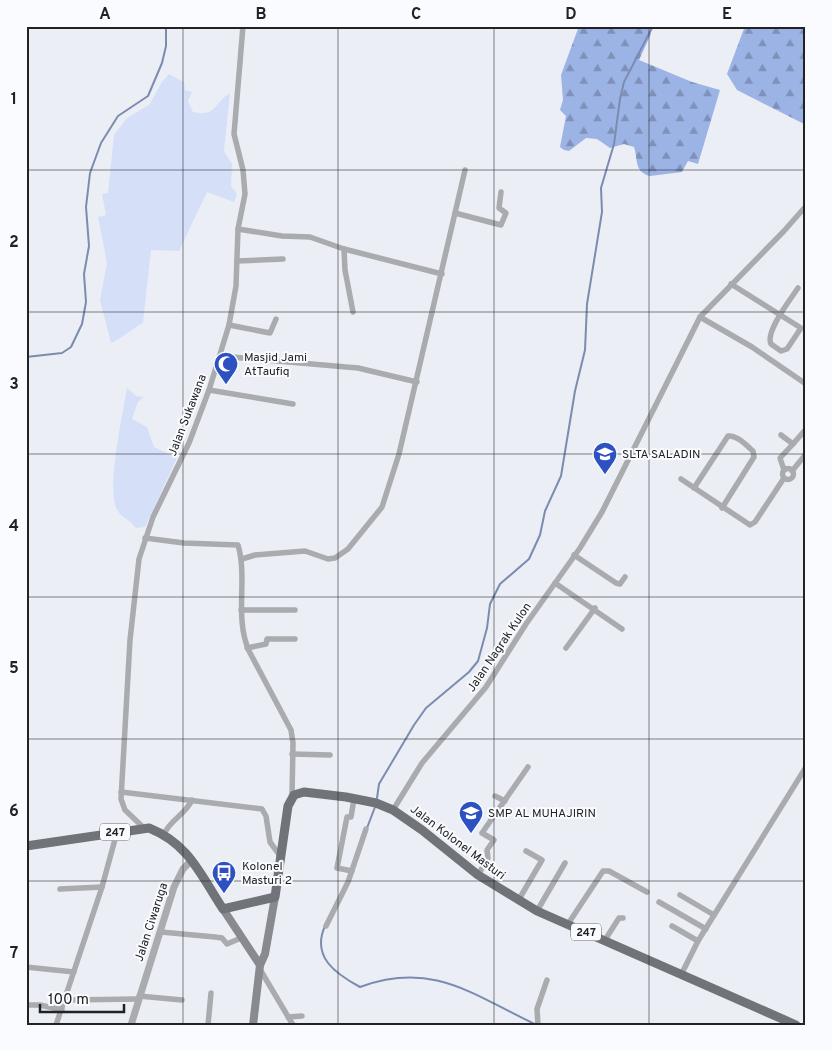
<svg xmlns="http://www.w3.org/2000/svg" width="832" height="1051" viewBox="0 0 832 1051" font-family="Overpass,sans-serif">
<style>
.grass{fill:#d5e0f8}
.forest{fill:url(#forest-firs)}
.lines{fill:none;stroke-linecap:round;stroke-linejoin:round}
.stream{stroke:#7b8cb0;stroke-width:2}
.minor{stroke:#a9abae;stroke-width:5.5}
.tertiary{stroke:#a9abae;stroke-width:7}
.secondary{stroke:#888a8f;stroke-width:8}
.primary{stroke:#707378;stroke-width:9}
.grid{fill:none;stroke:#212224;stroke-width:1;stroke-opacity:0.55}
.labels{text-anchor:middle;stroke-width:4;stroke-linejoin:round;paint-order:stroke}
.shield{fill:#fafbfe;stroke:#626365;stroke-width:1}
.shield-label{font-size:11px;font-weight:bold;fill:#212224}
.poi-label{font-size:12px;fill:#212224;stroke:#fafbfe;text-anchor:start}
.street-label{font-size:12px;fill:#212224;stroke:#fafbfe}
.neatline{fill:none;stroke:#212224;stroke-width:2}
.grid-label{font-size:16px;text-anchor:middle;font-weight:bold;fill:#212224}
</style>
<defs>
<pattern id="forest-firs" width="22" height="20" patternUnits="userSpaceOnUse" patternTransform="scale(1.25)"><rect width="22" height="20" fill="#9cb3e5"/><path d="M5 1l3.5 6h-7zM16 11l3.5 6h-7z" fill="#7f91b9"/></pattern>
</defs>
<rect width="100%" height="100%" fill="#ebeef5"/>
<g class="grass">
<path d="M 169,74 L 184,82 L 185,90 L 192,92 L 188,101 L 193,112 C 217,117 213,104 230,93 L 224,151 L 232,164 L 231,186 L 237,194 L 234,202 L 207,192 L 179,251 L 151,250 L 143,323 C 133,328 118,341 111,343 L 100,300 L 107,263 L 98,217 L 106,215 L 102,194 L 108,193 L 114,135 L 127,118 L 149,105 L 162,82 Z"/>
<path d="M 127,388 L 136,396 L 144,397 L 138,402 L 132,419 L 147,427 L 154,447 L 177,458 L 145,527 L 136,528 C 130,519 120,518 116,507 C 107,486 123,412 127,388 Z"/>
</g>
<g class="forest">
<path d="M 579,26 L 648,26 L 651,34 L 639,60 L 692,82 L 720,90 L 698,164 L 688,161 L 682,172 L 650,176 C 634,172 638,159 634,147 L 624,144 L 610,148 L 597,139 L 586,138 L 569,151 L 564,150 L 560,147 L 566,116 L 560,110 L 563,100 L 561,75 Z"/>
<path d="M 745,26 L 806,26 L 806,125 L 737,90 L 727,74 Z"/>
</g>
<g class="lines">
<g class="stream">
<path d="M 26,357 L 62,353 L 71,347 L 82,324 L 86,302 L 84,274 L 89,246 L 86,207 L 90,173 L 101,143 L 118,116 L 148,96 L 162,63 L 166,46 L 166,26"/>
<path d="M 377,798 L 379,784 L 414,725 L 426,708 L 469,672 L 478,661 L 487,628 L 490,604 L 500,584 L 529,559 L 540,535 L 545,511 L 561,476 L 575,391 L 585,350 L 587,304 L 602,212 L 601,188 L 614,144 L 620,99 L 624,82 L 653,26"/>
<path d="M 367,828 L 375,807"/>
<path d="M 325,926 C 311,957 336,974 360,987 C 434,960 474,996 537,1025"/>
</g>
<g class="minor">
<path d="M 455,213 L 501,225 L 506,213 L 499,208 L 501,192"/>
<path d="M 238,229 L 282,236 L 310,237 L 344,249 L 442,274"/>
<path d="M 344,249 L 345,270 L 353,312"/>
<path d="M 237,261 L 283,259"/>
<path d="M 731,284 L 801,328 L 787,349 L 781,351 L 771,344 C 765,332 790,300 798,288"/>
<path d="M 700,317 L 752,347 L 806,384"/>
<path d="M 229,325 L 270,333 L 276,319"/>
<path d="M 220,356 L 358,368 L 417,382"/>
<path d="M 209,390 L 293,404"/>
<path d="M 781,435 L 793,444 L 806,429"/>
<circle cx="788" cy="474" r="5.5"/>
<path d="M 784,470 L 780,458 L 793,444"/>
<path d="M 792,471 L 806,454"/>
<path d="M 681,479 L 750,525 L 755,522 L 784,478"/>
<path d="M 694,488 L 728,436 C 737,435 746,445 753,451 L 754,457 L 722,508"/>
<path d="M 145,538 L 184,543 L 238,545 C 248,579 234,617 249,651 L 291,730 L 293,743 L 292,797"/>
<path d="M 574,555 L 616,583 L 620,584 L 625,577"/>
<path d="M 242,559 L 255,555 L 305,551 L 328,559 L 335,558 L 348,549 L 382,507 L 399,454 L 465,170"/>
<path d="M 555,583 L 622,629"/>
<path d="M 241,610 L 295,610"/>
<path d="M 247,648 L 266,644 L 267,639 L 295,639"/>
<path d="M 566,648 L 595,608"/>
<path d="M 292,754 L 330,755"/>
<path d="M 121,792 L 262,809 L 266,816 L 270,842 L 281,857"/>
<path d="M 495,796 L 505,801"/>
<path d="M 393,810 L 422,763 L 486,687 L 526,624 L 580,548 L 602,512 L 700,317 L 784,231 L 806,206"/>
<path d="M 144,828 L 125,810 L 121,799 L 130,640 L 139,559 L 153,517 L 189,443 L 209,390 L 229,325 L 236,286 L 238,229 L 245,194 L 243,170 L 234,134 L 243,26"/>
<path d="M 164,834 C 171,819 185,815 192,800"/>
<path d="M 352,871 L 337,868 L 347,817 L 351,817 L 354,799"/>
<path d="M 478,875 L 488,858 L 487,850 L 494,840 L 482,833 L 528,767"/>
<path d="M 60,889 L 102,887"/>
<path d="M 680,895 L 714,915"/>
<path d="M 518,901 L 542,860 L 526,851"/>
<path d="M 659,902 L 706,929"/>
<path d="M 537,911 L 565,863"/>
<path d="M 568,924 L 603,871 L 609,871 L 647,892"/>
<path d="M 326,926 L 348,882 L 366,829"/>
<path d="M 672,926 L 698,941"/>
<path d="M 161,932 L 215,937 L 222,938 L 227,944 L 241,938"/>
<path d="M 605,940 L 619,918 L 623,918"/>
<path d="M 26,967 L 74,972"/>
<path d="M 261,971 L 293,1025"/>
<path d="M 681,975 L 698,941 L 806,767"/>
<path d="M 139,996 L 182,1000"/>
<path d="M 65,1000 L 138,999"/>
<path d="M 26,1005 L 40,1005 L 62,1010"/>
<path d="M 288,1017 L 302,1016"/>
<path d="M 56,1025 L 102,887 L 117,832"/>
<path d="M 208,1025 L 211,993"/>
<path d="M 538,1025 L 537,1009 L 547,980"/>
</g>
<path class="tertiary" d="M 131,1025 L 174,887 L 183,869 L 192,860"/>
<g class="secondary">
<path d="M 223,909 L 260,965"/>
<path d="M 253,1025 L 260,965 L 265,954 L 275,897"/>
</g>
<path class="primary" d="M 26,846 L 149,828 C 189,844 200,874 223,909 L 275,897 L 288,806 L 294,795 L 304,792 L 346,797 L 376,803 L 393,810 L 422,830 L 478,875 L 537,911 L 796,1025"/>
</g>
<path class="grid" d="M 183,26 L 183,1025M 338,26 L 338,1025M 494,26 L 494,1025M 649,26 L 649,1025M 26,170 L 806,170M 26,312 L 806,312M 26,454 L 806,454M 26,597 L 806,597M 26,739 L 806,739M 26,881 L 806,881"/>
<defs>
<symbol id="mosque-pin" viewBox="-11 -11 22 30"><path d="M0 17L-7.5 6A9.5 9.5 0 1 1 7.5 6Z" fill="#2d51c1" stroke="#fafbfe"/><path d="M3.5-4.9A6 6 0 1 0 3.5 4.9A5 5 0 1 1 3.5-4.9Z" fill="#fff"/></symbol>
<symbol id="school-pin" viewBox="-11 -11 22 30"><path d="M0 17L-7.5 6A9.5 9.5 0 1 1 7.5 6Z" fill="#2d51c1" stroke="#fafbfe"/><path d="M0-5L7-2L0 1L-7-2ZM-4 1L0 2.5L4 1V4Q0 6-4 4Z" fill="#fff"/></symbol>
<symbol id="bus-pin" viewBox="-11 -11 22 30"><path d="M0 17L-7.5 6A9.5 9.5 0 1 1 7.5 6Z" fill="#2d51c1" stroke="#fafbfe"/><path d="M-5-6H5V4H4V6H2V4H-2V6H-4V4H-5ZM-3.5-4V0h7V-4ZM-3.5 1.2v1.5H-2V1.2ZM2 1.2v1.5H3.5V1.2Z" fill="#fff"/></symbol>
</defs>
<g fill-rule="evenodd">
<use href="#mosque-pin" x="212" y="350" width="28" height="38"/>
<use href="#school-pin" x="591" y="440" width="28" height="38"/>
<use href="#school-pin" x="457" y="799" width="28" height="38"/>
<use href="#bus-pin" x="210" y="859" width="28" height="38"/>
</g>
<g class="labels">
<g class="shield">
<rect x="100" y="823.5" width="30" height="17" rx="4"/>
<rect x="571" y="923.5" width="30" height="17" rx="4"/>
</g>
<g class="shield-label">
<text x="115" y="836">247</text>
<text x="586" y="936">247</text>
</g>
<g class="poi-label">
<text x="244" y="361">Masjid Jami<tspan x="244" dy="14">AtTaufiq</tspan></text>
<text x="622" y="458">SLTA SALADIN</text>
<text x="488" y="817">SMP AL MUHAJIRIN</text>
<text x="242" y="870">Kolonel<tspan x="242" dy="14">Masturi 2</tspan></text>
</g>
<g class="street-label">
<text transform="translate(187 415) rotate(-69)" y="4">Jalan Sukawana</text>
<text transform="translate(499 647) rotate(-56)" y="4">Jalan Nagrak Kulon</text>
<text transform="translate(458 842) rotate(37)" y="4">Jalan Kolonel Masturi</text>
<text transform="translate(151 922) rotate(-72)" y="4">Jalan Ciwaruga</text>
</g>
</g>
<rect width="832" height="1051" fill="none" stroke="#fafbfe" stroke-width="55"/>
<path d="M40 1004v8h84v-8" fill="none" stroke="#212224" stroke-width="2.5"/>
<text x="48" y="1004" font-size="15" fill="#212224" stroke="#fafbfe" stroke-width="4" paint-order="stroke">100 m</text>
<rect x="28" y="28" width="776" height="996" class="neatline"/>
<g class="grid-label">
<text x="105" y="19">A</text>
<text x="261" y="19">B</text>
<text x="416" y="19">C</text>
<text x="571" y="19">D</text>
<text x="727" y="19">E</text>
<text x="14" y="104">1</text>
<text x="14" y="247">2</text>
<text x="14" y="389">3</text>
<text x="14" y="531">4</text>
<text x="14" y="673">5</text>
<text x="14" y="816">6</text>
<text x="14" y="958">7</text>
</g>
</svg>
